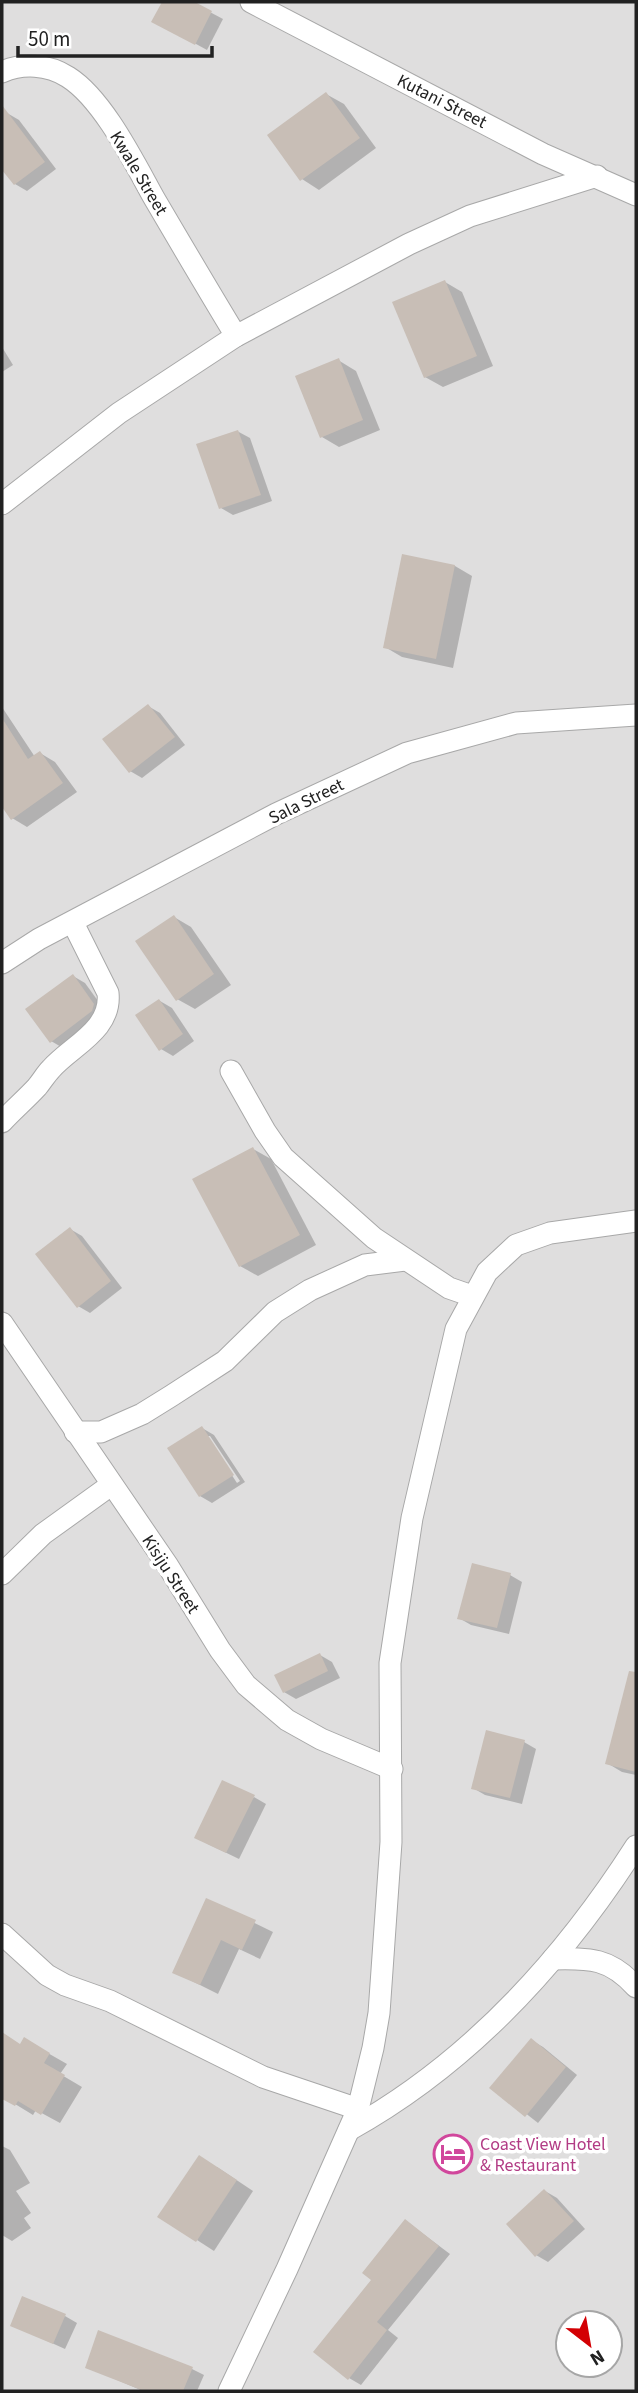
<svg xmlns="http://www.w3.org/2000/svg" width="638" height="2393" viewBox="0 0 638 2393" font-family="'Source Sans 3',sans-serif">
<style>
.residential{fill:#dfdede;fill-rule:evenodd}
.shadow{fill:#0003;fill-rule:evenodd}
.building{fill:#c8beb6}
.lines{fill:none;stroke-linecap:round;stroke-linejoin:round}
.street-casing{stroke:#a8a8a8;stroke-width:23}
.street{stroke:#fff;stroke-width:21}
.labels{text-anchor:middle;stroke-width:7;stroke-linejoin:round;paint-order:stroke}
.street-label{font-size:18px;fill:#212121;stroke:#fff}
.hotel-label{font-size:18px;fill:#b23c85;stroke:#fff;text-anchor:start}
</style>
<rect width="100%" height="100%" fill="#f2eee7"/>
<path class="residential" d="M 2,2 L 636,2 L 636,2391 L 2,2391 ZM 568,2323 L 610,2323 L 610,2365 L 568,2365 Z"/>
<g class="shadow">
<path d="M 164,2 L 191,2 L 223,19 L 207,50 L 154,21 Z"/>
<path d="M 326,94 L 344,104 L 376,148 L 319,190 L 302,179 Z"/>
<path d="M 7,113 L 19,120 L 56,169 L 27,191 L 15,184 L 2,167 L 2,117 Z"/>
<path d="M 445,282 L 462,292 L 493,366 L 443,387 L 425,377 Z"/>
<path d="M 2,347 L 13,365 L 2,372 Z"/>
<path d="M 338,360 L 356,371 L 380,430 L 339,447 L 322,437 Z"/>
<path d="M 237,431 L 250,438 L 272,501 L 233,515 L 221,508 Z"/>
<path d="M 404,556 L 455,566 L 472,576 L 453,668 L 402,657 L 385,647 Z"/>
<path d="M 148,706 L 160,713 L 185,745 L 142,778 L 130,771 Z"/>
<path d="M 2,707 L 35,757 L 40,753 L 55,762 L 77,792 L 27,827 L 12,818 L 2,804 Z"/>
<path d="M 174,917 L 191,927 L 231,985 L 195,1009 L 177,999 Z"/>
<path d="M 73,976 L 85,983 L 106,1012 L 63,1048 L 51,1041 Z"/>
<path d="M 160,1001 L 172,1008 L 194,1041 L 173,1056 L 161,1049 Z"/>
<path d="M 253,1149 L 271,1159 L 316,1245 L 258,1276 L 240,1266 Z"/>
<path d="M 70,1229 L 82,1236 L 122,1288 L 90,1313 L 78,1306 Z"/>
<path d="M 202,1428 L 214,1435 L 245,1482 L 212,1503 L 200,1496 ZM 206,1436 L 210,1436 L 240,1481 L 237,1483 Z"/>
<path d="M 510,1575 L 522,1582 L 509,1634 L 471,1625 L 459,1618 Z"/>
<path d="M 320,1655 L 332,1662 L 340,1678 L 296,1699 L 284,1692 Z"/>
<path d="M 623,1702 L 636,1705 L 636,1775 L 622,1772 L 607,1763 Z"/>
<path d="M 524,1742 L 536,1749 L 522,1804 L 485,1795 L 473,1788 Z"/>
<path d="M 254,1797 L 266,1804 L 239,1859 L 208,1844 Z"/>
<path d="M 207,1900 L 273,1932 L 260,1959 L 239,1949 L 218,1994 L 174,1972 Z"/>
<path d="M 2,2034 L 21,2046 L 25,2040 L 67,2064 L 60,2074 L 82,2087 L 60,2123 L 36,2110 L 33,2115 L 2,2096 Z"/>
<path d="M 531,2040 L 543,2047 L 577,2075 L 538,2123 L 492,2087 Z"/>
<path d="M 2,2146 L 10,2150 L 30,2183 L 16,2191 L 31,2213 L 24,2218 L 31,2228 L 12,2241 L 2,2235 Z"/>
<path d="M 217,2167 L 253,2191 L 214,2251 L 197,2240 Z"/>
<path d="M 545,2191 L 557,2198 L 585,2229 L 548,2262 L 536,2255 Z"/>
<path d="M 406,2221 L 450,2254 L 388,2330 L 398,2338 L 361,2385 L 349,2378 L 374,2280 Z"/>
<path d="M 65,2316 L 77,2323 L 65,2349 L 12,2325 Z"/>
<path d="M 87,2367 L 192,2369 L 204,2375 L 197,2391 L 143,2391 Z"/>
</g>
<g class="building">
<path d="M 162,2 L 195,2 L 212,11 L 195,45 L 151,22 Z"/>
<path d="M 326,92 L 360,138 L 300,181 L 267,135 Z"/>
<path d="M 2,105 L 45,162 L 14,185 L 2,170 Z"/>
<path d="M 445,280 L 477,356 L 424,378 L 392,302 Z"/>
<path d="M 339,358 L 363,420 L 320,438 L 295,376 Z"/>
<path d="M 238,430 L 261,495 L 219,509 L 196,444 Z"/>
<path d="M 402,554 L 455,565 L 436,659 L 383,648 Z"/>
<path d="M 148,704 L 175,737 L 129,773 L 102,739 Z"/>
<path d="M 2,718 L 28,759 L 40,751 L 63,783 L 11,820 L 2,807 Z"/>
<path d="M 174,915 L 214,974 L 176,1001 L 135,941 Z"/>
<path d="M 73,974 L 94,1004 L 92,1011 L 50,1043 L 25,1009 Z"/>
<path d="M 159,999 L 183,1034 L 159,1051 L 135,1015 Z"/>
<path d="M 253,1147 L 300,1235 L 239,1267 L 192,1179 Z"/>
<path d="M 70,1227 L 111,1281 L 77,1308 L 35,1254 Z"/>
<path d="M 202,1426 L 234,1475 L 199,1497 L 167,1448 Z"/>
<path d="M 472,1563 L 511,1573 L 497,1628 L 457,1619 Z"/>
<path d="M 320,1653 L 328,1671 L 283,1693 L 274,1675 Z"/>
<path d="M 629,1671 L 636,1672 L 636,1772 L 605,1764 Z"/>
<path d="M 486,1730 L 525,1740 L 510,1798 L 471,1789 Z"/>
<path d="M 222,1780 L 255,1795 L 226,1853 L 194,1838 Z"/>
<path d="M 206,1898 L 256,1920 L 242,1950 L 221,1940 L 200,1985 L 172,1973 Z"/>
<path d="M 2,2032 L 20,2044 L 24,2037 L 50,2053 L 44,2063 L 65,2075 L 41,2115 L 18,2101 L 15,2106 L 2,2099 Z"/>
<path d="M 531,2038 L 566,2067 L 525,2117 L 489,2088 Z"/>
<path d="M 199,2155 L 237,2180 L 196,2242 L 157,2217 Z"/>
<path d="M 544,2189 L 574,2221 L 535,2257 L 506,2224 Z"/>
<path d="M 405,2219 L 439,2246 L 377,2322 L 387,2330 L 348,2380 L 313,2352 L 371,2280 L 362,2273 Z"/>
<path d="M 22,2296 L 66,2314 L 53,2344 L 10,2326 Z"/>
<path d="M 98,2330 L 193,2367 L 183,2391 L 144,2391 L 85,2368 Z"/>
</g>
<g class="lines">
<defs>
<g id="street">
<path d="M 251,2 L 543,154 L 636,195"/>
<path d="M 2,72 C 22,63 48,64 68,77 C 103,99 134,162 154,198 C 181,244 208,290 236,336"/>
<path d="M 2,504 L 119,413 L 236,336 L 409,244 L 470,216 L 597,176"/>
<path d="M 2,963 L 39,939 L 276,814 L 407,753 L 516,723 L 636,715"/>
<path d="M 231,1071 L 265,1131 L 283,1157 L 374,1238 L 449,1288 L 472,1296"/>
<path d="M 2,1122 C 13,1110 26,1099 37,1087 C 42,1081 46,1074 51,1069 C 71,1046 112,1030 108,993 L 73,923"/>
<path d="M 2,1323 L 168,1566 L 220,1650 L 246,1685 L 287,1720 L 321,1739 L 392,1769"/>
<path d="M 75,1432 L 101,1432 L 142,1414 L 171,1396 L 225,1361 L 275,1312 L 310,1290 L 365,1265 L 405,1260"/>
<path d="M 2,1574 L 43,1534 L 111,1485"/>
<path d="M 2,1934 L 47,1975 L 65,1985 L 110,2001 L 263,2077 L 358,2109"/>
<path d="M 553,1959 C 590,1958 610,1958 636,1987"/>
<path d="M 349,2130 C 468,2064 563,1960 636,1846"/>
<path d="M 229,2391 L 287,2269 L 358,2109 L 373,2048 L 379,2013 L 391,1842 L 390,1663 L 412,1518 L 456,1329 L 487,1272 L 516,1245 L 550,1233 L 636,1221"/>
</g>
</defs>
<use href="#street" class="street-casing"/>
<use href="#street" class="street"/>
</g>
<defs>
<symbol id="hotel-ring" viewBox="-11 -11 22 22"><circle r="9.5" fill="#fff" stroke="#d1479c" stroke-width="1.5"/><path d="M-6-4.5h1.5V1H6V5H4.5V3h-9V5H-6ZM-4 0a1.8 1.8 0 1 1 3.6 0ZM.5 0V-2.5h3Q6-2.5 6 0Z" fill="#d1479c"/></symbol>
</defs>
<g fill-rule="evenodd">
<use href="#hotel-ring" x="431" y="2132" width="44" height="44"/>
</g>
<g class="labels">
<g class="street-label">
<text transform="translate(442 101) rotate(27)" y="6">Kutani Street</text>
<text transform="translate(139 173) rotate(59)" y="6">Kwale Street</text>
<text transform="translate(306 801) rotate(-26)" y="6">Sala Street</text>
<text transform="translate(171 1574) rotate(57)" y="6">Kisiju Street</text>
</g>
<g class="hotel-label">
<text x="480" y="2150">Coast View Hotel<tspan x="480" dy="21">&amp; Restaurant</tspan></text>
</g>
</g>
<rect width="638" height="2393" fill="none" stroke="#212121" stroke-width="7"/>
<g transform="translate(589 2344) rotate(149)"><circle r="33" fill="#ffffff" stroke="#a6a6a6" stroke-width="2"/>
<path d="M0-5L12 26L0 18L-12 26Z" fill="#d30004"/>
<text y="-10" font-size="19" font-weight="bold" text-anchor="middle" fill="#212121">N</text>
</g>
<path d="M18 46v10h194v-10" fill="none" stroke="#212121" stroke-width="3.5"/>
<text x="28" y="46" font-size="21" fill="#212121" stroke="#ffffff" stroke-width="5" paint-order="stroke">50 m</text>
</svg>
